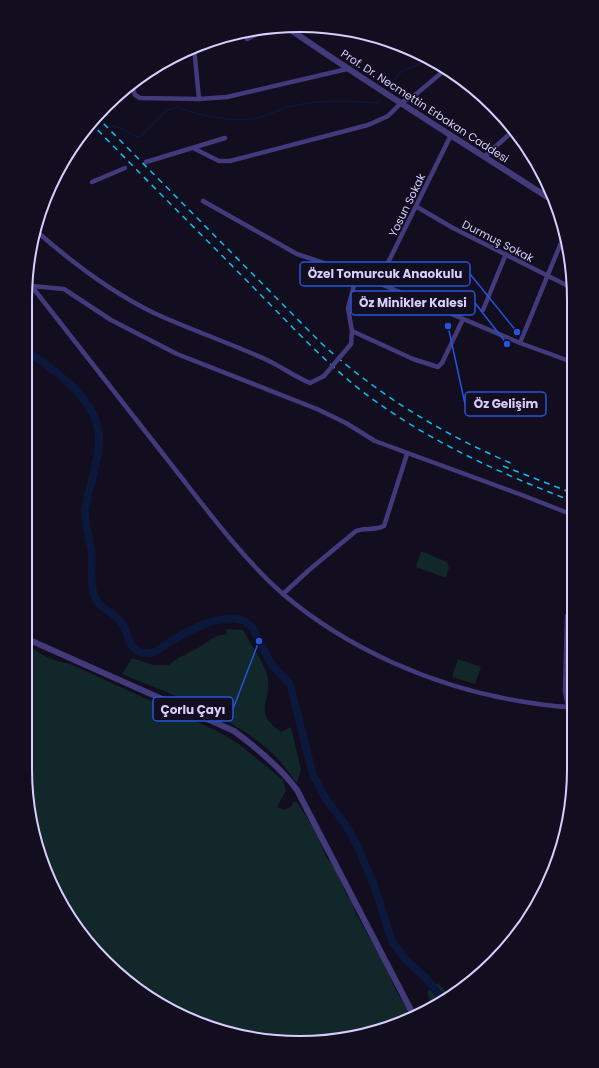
<svg xmlns="http://www.w3.org/2000/svg" width="599" height="1068" viewBox="0 0 599 1068" font-family="Poppins,sans-serif">
<style>
.green{fill:#112729}
.lines{fill:none;stroke-linecap:round;stroke-linejoin:round}
.stream{stroke:#0b173b;stroke-width:1.5}
.river{stroke:#0b173b;stroke-width:8}
.minor{stroke:#433a7c;stroke-width:4.5}
.tertiary{stroke:#433a7c;stroke-width:6}
.rail{stroke:#09bfee;stroke-width:1.5;stroke-dasharray:6 5;stroke-linecap:butt}
.minor-bridge{stroke:#433a7c;stroke-width:4.5}
.labels{text-anchor:middle;stroke-width:3;stroke-linejoin:round;paint-order:stroke}
.street-label{font-size:11px;fill:#d8cdfd;stroke:#120d1f}
.rim{fill:none;stroke:#d8cdfd;stroke-width:2}
.leader{fill:none;stroke:#2654da;stroke-width:1.5}
.callout-dot{fill:#2654da;stroke:#120d1f;stroke-width:1.5}
.callout{fill:#120d1f;stroke:#2654da;stroke-width:1.5}
.callout-label{font-size:12px;text-anchor:middle;font-weight:bold;fill:#d8cdfd}
</style>
<rect width="100%" height="100%" fill="#120d1f"/>
<g class="green">
<path d="M 421,551 L 447,562 L 449,568 L 446,578 L 416,567 Z"/>
<path d="M 226,629 L 243,630 C 250,643 263,661 267,674 C 274,704 250,709 281,732 L 291,727 L 301,770 L 297,783 C 290,776 285,766 278,759 C 235,716 177,697 122,674 L 132,658 L 153,665 L 169,665 C 178,657 186,654 196,649 C 211,641 209,637 227,634 Z"/>
<path d="M 32,649 C 37,650 38,653 43,655 C 51,659 59,662 68,663 L 217,731 L 239,744 L 283,780 L 286,791 L 277,807 L 284,810 L 292,806 L 293,802 L 297,802 L 318,835 L 326,857 L 334,866 L 347,896 L 352,902 L 356,914 L 383,961 L 397,993 L 413,1017 L 404,1022 L 317,1042 L 228,1034 L 147,997 L 82,935 L 39,857 L 25,768 L 25,661 Z"/>
<path d="M 458,659 L 481,667 L 475,684 L 452,677 Z"/>
<path d="M 438,983 L 449,995 L 432,1005 L 427,992 Z"/>
</g>
<g class="lines">
<g class="stream">
<path d="M 390,84 L 401,72 L 430,59"/>
<path d="M 84,131 C 95,133 106,123 117,127 C 126,129 129,135 140,137 L 167,110 L 178,107 C 196,115 232,122 252,119 C 266,117 279,109 292,106 C 316,100 353,101 377,103 L 380,100"/>
</g>
<path class="river" d="M 25,350 C 55,370 102,402 99,443 C 98,466 88,488 85,511 C 84,520 91,545 92,556 C 92,568 90,583 94,595 C 98,609 113,611 121,622 C 127,629 127,640 132,646 C 137,653 146,655 154,652 C 160,650 166,644 171,641 C 191,629 233,606 252,627 L 272,665 L 290,684 L 313,775 L 326,799 L 345,824 L 356,843 L 374,885 L 392,941 L 407,961 L 426,978 L 442,999"/>
<g class="minor">
<path d="M 247,39 L 270,28"/>
<path d="M 194,47 L 199,99"/>
<path d="M 131,83 L 135,95 L 140,98 L 199,99 L 227,97 L 347,69"/>
<path d="M 193,148 L 219,161 L 230,161 L 368,125 L 388,116 L 402,102 L 415,95 L 446,69"/>
<path d="M 484,157 L 514,130"/>
<path d="M 146,162 L 225,138"/>
<path d="M 92,182 L 125,168"/>
<path d="M 203,201 L 297,254 L 357,274 L 520,343 L 572,362"/>
<path d="M 417,207 L 453,228 L 572,288"/>
<path d="M 34,229 C 70,261 111,292 154,313 C 191,330 230,343 267,360 C 282,367 295,377 310,383 L 324,376"/>
<path d="M 26,279 C 76,342 124,405 174,468 C 207,510 243,559 283,594 C 349,650 435,687 519,701 C 537,704 555,707 573,707"/>
<path d="M 378,283 L 451,135"/>
<path d="M 32,286 L 64,289 L 111,320 L 177,354 L 317,409 L 346,423 L 375,441 L 522,495 L 573,515"/>
<path d="M 483,310 L 506,254"/>
<path d="M 352,331 L 413,359 L 438,367 L 442,363 L 463,319"/>
<path d="M 520,343 L 565,233"/>
<path d="M 351,344 L 352,331 L 348,308 L 357,274"/>
<path d="M 283,594 L 309,570 L 356,531 C 365,527 375,531 384,526 L 407,454"/>
<path d="M 568,707 L 565,691 L 567,616 L 573,606"/>
</g>
<g class="tertiary">
<path d="M 285,26 C 373,87 465,144 555,202"/>
<path d="M 25,638 L 234,731 C 257,748 280,767 297,790 L 414,1016"/>
</g>
<g class="rail">
<path d="M 96,116 L 321,343 C 378,395 442,434 513,464"/>
<path d="M 90,122 C 143,177 197,230 250,284 C 287,321 322,360 363,392 C 426,440 499,473 572,501"/>
<path d="M 503,466 L 572,493"/>
</g>
<path class="minor-bridge" d="M 324,376 L 351,344"/>
</g>
<g class="labels">
<g class="street-label">
<text transform="translate(425 106) rotate(33)" y="4">Prof. Dr. Necmettin Erbakan Caddesi</text>
<text transform="translate(407 205) rotate(-64)" y="4">Yosun Sokak</text>
<text transform="translate(498 241) rotate(27)" y="4">Durmuş Sokak</text>
</g>
</g>
<path d="M0 0H599V1068H0ZM299 32H300A267 267 0 0 1 567 299V769A267 267 0 0 1 300 1036H299A267 267 0 0 1 32 769V299A267 267 0 0 1 299 32Z" fill="#120d1f" fill-rule="evenodd"/>
<path class="rim" d="M299 32H300A267 267 0 0 1 567 299V769A267 267 0 0 1 300 1036H299A267 267 0 0 1 32 769V299A267 267 0 0 1 299 32Z"/>
<path class="leader" d="M517 332L470 274M507 344L475 303M448 326L465 404M259 641L233 709"/>
<g class="callout-dot">
<circle cx="517" cy="332" r="4"/>
<circle cx="507" cy="344" r="4"/>
<circle cx="448" cy="326" r="4"/>
<circle cx="259" cy="641" r="4"/>
</g>
<g class="callout">
<rect x="300" y="262" width="170" height="24" rx="4"/>
<rect x="351" y="291" width="124" height="24" rx="4"/>
<rect x="465" y="392" width="81" height="24" rx="4"/>
<rect x="153" y="697" width="80" height="24" rx="4"/>
</g>
<g class="callout-label">
<text x="385" y="278">Özel Tomurcuk Anaokulu</text>
<text x="413" y="307">Öz Minikler Kalesi</text>
<text x="506" y="408">Öz Gelişim</text>
<text x="193" y="714">Çorlu Çayı</text>
</g>
</svg>
